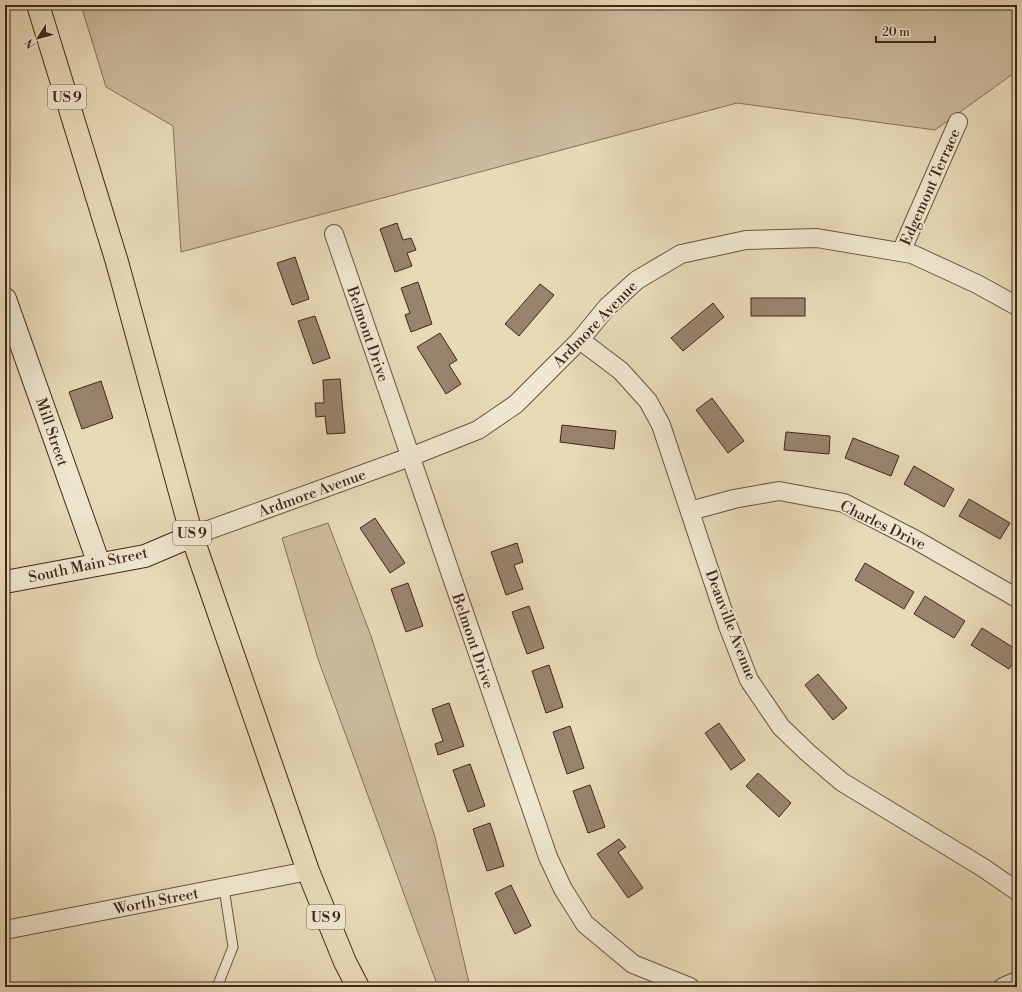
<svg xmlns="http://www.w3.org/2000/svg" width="1022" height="992" viewBox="0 0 1022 992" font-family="'Libre Bodoni',serif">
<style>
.green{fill:#cbbb9d;stroke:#86705c}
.building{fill:#98846d;stroke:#42261c}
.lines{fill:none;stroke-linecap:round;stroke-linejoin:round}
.lane-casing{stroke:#6b5343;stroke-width:11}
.street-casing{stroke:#6b5343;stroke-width:20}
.secondary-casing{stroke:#42261c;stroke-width:24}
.highway-casing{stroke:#42261c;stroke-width:24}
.lane{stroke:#efe7d0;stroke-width:9}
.street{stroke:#efe7d0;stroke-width:18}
.secondary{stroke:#efe7d0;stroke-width:22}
.highway{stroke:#e7dab7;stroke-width:22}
.labels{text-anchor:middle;stroke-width:4;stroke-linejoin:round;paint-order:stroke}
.shield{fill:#efe7d0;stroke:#766052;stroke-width:1}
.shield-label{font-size:14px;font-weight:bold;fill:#42261c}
.street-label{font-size:15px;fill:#42261c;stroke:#efe7d0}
</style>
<rect width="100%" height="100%" fill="#e7dab7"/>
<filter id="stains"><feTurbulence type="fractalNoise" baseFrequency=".005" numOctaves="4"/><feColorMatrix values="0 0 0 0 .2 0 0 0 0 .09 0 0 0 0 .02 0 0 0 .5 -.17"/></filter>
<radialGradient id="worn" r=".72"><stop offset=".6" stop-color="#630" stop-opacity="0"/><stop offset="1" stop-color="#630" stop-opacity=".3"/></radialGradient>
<g class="green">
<path d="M 81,5 L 1017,5 L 1017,71 L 935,130 L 737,103 L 181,252 L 173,126 L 106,87 Z"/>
<path d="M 328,523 L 371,636 L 435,837 L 470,987 L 438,987 L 318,659 L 282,538 Z"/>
</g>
<g class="building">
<path d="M 397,223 L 403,240 L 411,238 L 416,250 L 407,253 L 412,266 L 395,272 L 380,229 Z"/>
<path d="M 295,257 L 309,299 L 292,305 L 277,263 Z"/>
<path d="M 418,282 L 432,324 L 411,332 L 405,315 L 410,313 L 401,288 Z"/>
<path d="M 540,284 L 554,295 L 519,336 L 505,324 Z"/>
<rect x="751" y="298" width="54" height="18"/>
<path d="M 713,303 L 724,317 L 683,351 L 671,338 Z"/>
<path d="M 315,316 L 330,358 L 313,364 L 298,321 Z"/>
<path d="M 440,333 L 457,360 L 449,365 L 461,384 L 446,394 L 417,347 Z"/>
<path d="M 340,379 L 345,433 L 327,434 L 325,416 L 316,417 L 315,403 L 324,403 L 323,380 Z"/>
<path d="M 101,381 L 113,418 L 82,429 L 69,392 Z"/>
<path d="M 712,398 L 744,441 L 728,453 L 696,410 Z"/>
<path d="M 562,425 L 616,431 L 614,449 L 560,442 Z"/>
<path d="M 786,432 L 830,436 L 829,454 L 784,450 Z"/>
<path d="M 853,438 L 899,456 L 891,476 L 845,458 Z"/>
<path d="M 914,466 L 954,489 L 944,507 L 904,484 Z"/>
<path d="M 969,499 L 1010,523 L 1000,539 L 959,516 Z"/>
<path d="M 375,518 L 405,563 L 390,573 L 360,528 Z"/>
<path d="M 1017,538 L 1017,550 L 1012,547 Z"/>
<path d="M 517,543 L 523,562 L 514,565 L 523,589 L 506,595 L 491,552 Z"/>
<path d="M 865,563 L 914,592 L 904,609 L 855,580 Z"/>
<path d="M 408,583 L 423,626 L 406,632 L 391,589 Z"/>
<path d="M 925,596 L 965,621 L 954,638 L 914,614 Z"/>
<path d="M 529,606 L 544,648 L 527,654 L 512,612 Z"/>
<path d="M 982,628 L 1017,650 L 1017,657 L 1009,669 L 971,645 Z"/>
<path d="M 549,665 L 563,707 L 546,713 L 532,671 Z"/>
<path d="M 818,674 L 847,708 L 833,720 L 805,685 Z"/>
<path d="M 449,703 L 464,746 L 438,755 L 435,744 L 443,741 L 432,709 Z"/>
<path d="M 719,723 L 745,760 L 731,770 L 705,733 Z"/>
<path d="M 570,726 L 584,768 L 567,774 L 553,732 Z"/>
<path d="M 470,764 L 485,806 L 468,812 L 453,770 Z"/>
<path d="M 758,773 L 791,803 L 779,817 L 746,786 Z"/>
<path d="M 590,785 L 605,827 L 588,833 L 573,791 Z"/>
<path d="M 490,823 L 504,866 L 487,871 L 473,829 Z"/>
<path d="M 619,839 L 626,847 L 618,852 L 643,888 L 628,898 L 597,854 Z"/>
<path d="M 511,885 L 531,926 L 515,934 L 495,893 Z"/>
</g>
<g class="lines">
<defs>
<path id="lane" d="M 217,987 L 233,947 L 224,888"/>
<g id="street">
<path d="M 334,234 L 548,857 L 563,889 L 585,924 L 633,964 L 690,987"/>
<path d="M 901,252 L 958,122"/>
<path d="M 580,340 L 621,371 L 648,401 L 661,425 L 728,626 L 749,680 L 781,727 L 807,752 L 842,782 L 982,867 L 1017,891"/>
<path d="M 690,511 L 734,499 L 779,491 L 844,503 L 916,540 L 1017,598"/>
<path d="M 192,536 L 410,457 L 478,430 L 516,404 L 580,340 L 607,307 L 637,280 L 681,254 L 746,240 L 817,238 L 912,254 L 977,284 L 1017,306"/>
<path d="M 5,930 L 308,871"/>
<path d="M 1003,987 L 1017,981"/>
</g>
<g id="secondary">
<path d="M 5,299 L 99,564"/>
<path d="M 5,582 L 145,556 L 192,536"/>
</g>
<path id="highway" d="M 38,5 L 117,262 L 192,536 L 308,871 L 345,962 L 358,987"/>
</defs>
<use href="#lane" class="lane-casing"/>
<use href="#street" class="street-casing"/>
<use href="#secondary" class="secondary-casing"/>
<use href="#highway" class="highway-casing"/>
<use href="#lane" class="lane"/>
<use href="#street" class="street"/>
<use href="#secondary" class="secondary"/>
<use href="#highway" class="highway"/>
</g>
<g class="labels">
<g class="shield">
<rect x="48" y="85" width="38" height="24" rx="3"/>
<rect x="173" y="521" width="38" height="24" rx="3"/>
<rect x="307" y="905" width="38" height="24" rx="3"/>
</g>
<g class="shield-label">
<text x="67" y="102">US 9</text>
<text x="192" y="538">US 9</text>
<text x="326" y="922">US 9</text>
</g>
<g class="street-label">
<text transform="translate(930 187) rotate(-66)" y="5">Edgemont Terrace</text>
<text transform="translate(595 324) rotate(-46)" y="5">Ardmore Avenue</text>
<text transform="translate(368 334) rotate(71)" y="5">Belmont Drive</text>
<text transform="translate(52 432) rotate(71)" y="5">Mill Street</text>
<text transform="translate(312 493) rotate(-20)" y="5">Ardmore Avenue</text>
<text transform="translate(883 525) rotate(26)" y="5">Charles Drive</text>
<text transform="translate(88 565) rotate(-12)" y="5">South Main Street</text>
<text transform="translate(731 625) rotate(69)" y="5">Deauville Avenue</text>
<text transform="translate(473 641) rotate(71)" y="5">Belmont Drive</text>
<text transform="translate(156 901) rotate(-11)" y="5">Worth Street</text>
</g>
</g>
<rect width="1022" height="992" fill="none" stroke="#e7dab7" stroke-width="20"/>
<rect x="6" y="6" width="1010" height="980" fill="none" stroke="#42261c" stroke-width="2"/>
<rect x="10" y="10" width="1002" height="972" fill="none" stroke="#42261c"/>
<g transform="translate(38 38) rotate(234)" stroke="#efe7d0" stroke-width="3" paint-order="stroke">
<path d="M0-3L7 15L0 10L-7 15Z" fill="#42261c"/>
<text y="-6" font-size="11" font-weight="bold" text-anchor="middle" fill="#42261c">N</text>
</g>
<path d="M876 36v6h59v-6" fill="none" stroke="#42261c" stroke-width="2"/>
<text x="882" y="36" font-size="12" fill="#42261c" stroke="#efe7d0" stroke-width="3" paint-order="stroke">20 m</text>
<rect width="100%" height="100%" filter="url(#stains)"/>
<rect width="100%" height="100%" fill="url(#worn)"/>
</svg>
